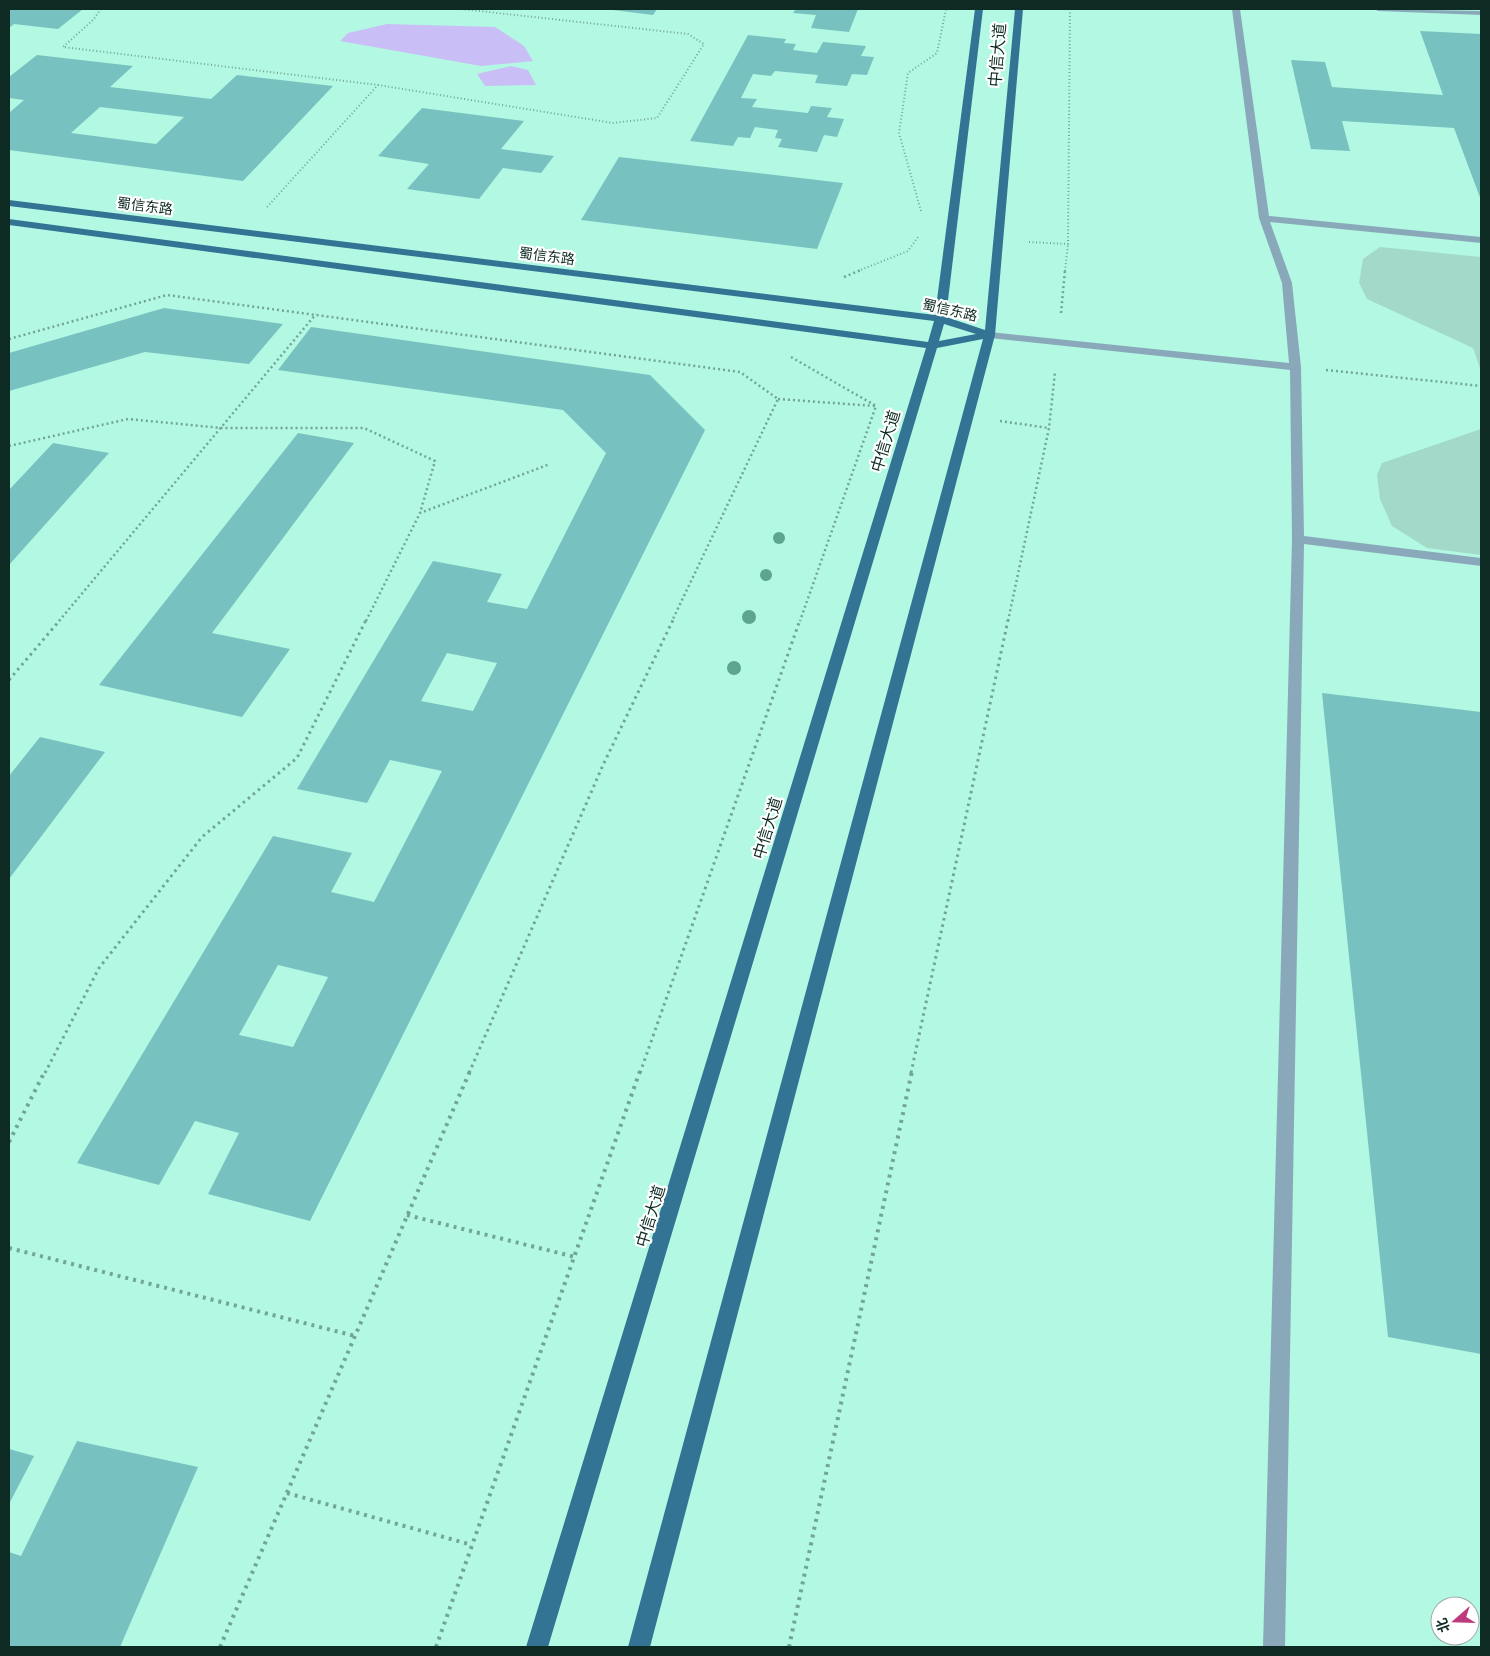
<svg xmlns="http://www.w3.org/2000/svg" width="1490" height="1656" viewBox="0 0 1490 1656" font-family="'Fira Sans','Noto Sans SC',sans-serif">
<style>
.green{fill:#a3d9c8}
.water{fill:#c9bff6}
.building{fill:#77c2c0;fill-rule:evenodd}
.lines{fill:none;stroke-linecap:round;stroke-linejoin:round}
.path-far3{stroke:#71a695;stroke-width:2;stroke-dasharray:1 2.5;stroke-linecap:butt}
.path-far2{stroke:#71a695;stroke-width:2.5;stroke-dasharray:2 3;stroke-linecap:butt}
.path-far1{stroke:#71a695;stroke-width:3;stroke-dasharray:2.5 4;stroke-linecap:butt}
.path{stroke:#71a695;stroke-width:4;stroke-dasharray:3 5;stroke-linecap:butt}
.minor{fill:#89a9bb;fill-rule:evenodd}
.major{fill:#337394;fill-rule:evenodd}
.tree{fill:#5da491}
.labels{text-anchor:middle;stroke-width:4.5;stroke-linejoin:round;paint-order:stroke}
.far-street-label{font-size:14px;fill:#0e2b23;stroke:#fff}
.street-label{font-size:16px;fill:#0e2b23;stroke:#fff}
</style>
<rect width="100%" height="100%" fill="#b3f8e2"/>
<g class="green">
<path d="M 1380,247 L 1481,257 L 1481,371 L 1473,348 L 1367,299 L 1359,283 L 1363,259 Z"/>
<path d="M 1481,429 L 1481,555 L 1427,548 L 1392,526 L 1380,499 L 1377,475 L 1382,463 Z"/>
</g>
<g class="water">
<path d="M 387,24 L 495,27 L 524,46 L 533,61 L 481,66 L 340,41 L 348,33 Z"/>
<path d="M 511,66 L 528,70 L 536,85 L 485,86 L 477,74 Z"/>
</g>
<g class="building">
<path d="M 9,9 L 83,9 L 58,29 L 14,24 L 9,28 Z"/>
<path d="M 605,9 L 657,9 L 653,15 Z"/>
<path d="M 796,9 L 858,9 L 849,32 L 811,28 L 816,15 L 793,13 Z"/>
<path d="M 1420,31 L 1481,34 L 1481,200 L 1454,128 L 1342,121 L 1350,151 L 1311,149 L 1291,60 L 1325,62 L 1332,87 L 1443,95 Z"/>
<path d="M 748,35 L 786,39 L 784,43 L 796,44 L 793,50 L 817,53 L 823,42 L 866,46 L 861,56 L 874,57 L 867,75 L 852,74 L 847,86 L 815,83 L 818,75 L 775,71 L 771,76 L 753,74 L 741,98 L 757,99 L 752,107 L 808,113 L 811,106 L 832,108 L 827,117 L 844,119 L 837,137 L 824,135 L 817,152 L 778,147 L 782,139 L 775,138 L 778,130 L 755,127 L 750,138 L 738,137 L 733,146 L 690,141 Z"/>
<path d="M 37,55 L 133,66 L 110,87 L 211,99 L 237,75 L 333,86 L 243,181 L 9,150 L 9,113 L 24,100 L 9,98 L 9,77 ZM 100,107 L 184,117 L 156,144 L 71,133 Z"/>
<path d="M 422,108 L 524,121 L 501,149 L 554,156 L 541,173 L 503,168 L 479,199 L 407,189 L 429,164 L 378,156 Z"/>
<path d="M 619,157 L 843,183 L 817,249 L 581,220 Z"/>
<path d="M 164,308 L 283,324 L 249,364 L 145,352 L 9,391 L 9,353 Z"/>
<path d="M 311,327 L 650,375 L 705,430 L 310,1221 L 208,1194 L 239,1133 L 195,1121 L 159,1185 L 77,1163 L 273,836 L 352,853 L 331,892 L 374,902 L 442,771 L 390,760 L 367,803 L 297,789 L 433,561 L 502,574 L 487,602 L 527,609 L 606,453 L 563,410 L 278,370 ZM 447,653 L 497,663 L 473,711 L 421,701 ZM 278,965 L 328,977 L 293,1047 L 239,1035 Z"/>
<path d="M 298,433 L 354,443 L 212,633 L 290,649 L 242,717 L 99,685 Z"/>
<path d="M 53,443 L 109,453 L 9,565 L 9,490 Z"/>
<path d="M 1322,693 L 1481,712 L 1481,1354 L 1388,1337 Z"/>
<path d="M 40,737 L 105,752 L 9,879 L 9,776 Z"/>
<path d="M 77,1441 L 198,1467 L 120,1647 L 9,1647 L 9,1552 L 21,1556 Z"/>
<path d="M 9,1449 L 34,1456 L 9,1504 Z"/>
</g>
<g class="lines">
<g class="path-far3">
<path d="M 101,9 L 93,20 L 63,47 L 378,85 L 613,123 L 657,118 L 704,44 L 688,34 L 461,9"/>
<path d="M 267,207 L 378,85"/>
<path d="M 921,211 L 899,133 L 908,73 L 937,53 L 946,9"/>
<path d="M 1029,242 L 1068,244 L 1070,9"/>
<path d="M 858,271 L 908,251 L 918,237"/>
<path d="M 1065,271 L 1068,244"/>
</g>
<g class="path-far2">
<path d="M 844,277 L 861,270"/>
<path d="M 1061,313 L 1065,270"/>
<path d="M 9,339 L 167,295 L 740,372 L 778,399 L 672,621"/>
<path d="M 791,357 L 876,406 L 800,621"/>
<path d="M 1326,370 L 1481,386"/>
<path d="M 778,399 L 875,406"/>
<path d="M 1000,421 L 1049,428"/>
<path d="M 9,446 L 128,419 L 222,428 L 364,428 L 435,461 L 420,513"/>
<path d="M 59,621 L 316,314"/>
<path d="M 366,621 L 420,513 L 550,464"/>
<path d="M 1008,621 L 1049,428 L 1055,372"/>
</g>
<g class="path-far1">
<path d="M 9,680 L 60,620"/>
<path d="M 45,1073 L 99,968 L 202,837 L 297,758 L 366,620"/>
<path d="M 469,1073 L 603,765 L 673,620"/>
<path d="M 640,1073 L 800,620"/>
<path d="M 911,1073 L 1008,620"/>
</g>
<g class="path">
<path d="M 9,1142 L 45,1071"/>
<path d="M 407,1215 L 575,1257"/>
<path d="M 9,1248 L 355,1336"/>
<path d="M 287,1493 L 472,1545"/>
<path d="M 220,1647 L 470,1071"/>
<path d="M 436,1647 L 640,1071"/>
<path d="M 789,1647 L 912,1071"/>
</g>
<g class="minor">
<path d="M 1232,9 L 1240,9 L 1269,216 L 1481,237 L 1481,243 L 1270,222 L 1292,283 L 1301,367 L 1304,536 L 1481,558 L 1481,566 L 1304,544 L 1285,1647 L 1263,1647 L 1292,539 L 1290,370 L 990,338 L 985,335 L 990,332 L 1289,363 L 1282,283 L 1259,218 Z"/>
<path d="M 1374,9 L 1481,11 L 1481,15 L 1378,11 Z"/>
</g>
<path class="major" d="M 975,9 L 983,9 L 946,317 L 985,330 L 1015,9 L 1023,9 L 995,335 L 650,1647 L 628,1647 L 983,339 L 937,348 L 548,1647 L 526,1647 L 926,348 L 9,225 L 9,219 L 928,342 L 934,321 L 9,206 L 9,200 L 935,315 ZM 944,324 L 976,334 L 939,341 Z"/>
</g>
<g class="tree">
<circle cx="779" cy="538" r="6"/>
<circle cx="766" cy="575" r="6"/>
<circle cx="749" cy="617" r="7"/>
<circle cx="734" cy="668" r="7"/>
</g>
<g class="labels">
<g class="far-street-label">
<text transform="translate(145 206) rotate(7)" y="5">蜀信东路</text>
<text transform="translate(547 256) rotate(7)" y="5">蜀信东路</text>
<text transform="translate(950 310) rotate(13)" y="5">蜀信东路</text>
</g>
<g class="street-label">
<text transform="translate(997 55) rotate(-85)" y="6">中信大道</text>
<text transform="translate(885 441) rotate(-73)" y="6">中信大道</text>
<text transform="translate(767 828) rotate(-73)" y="6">中信大道</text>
<text transform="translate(650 1216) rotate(-73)" y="6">中信大道</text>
</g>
</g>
<rect width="1490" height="1656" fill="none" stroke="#0e2b23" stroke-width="20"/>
<g transform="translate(1455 1621) rotate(250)"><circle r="24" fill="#ffffff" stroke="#9faaa7"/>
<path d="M0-4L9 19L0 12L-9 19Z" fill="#be397d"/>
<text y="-8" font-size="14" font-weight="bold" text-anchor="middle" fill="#0e2b23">北</text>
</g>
</svg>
